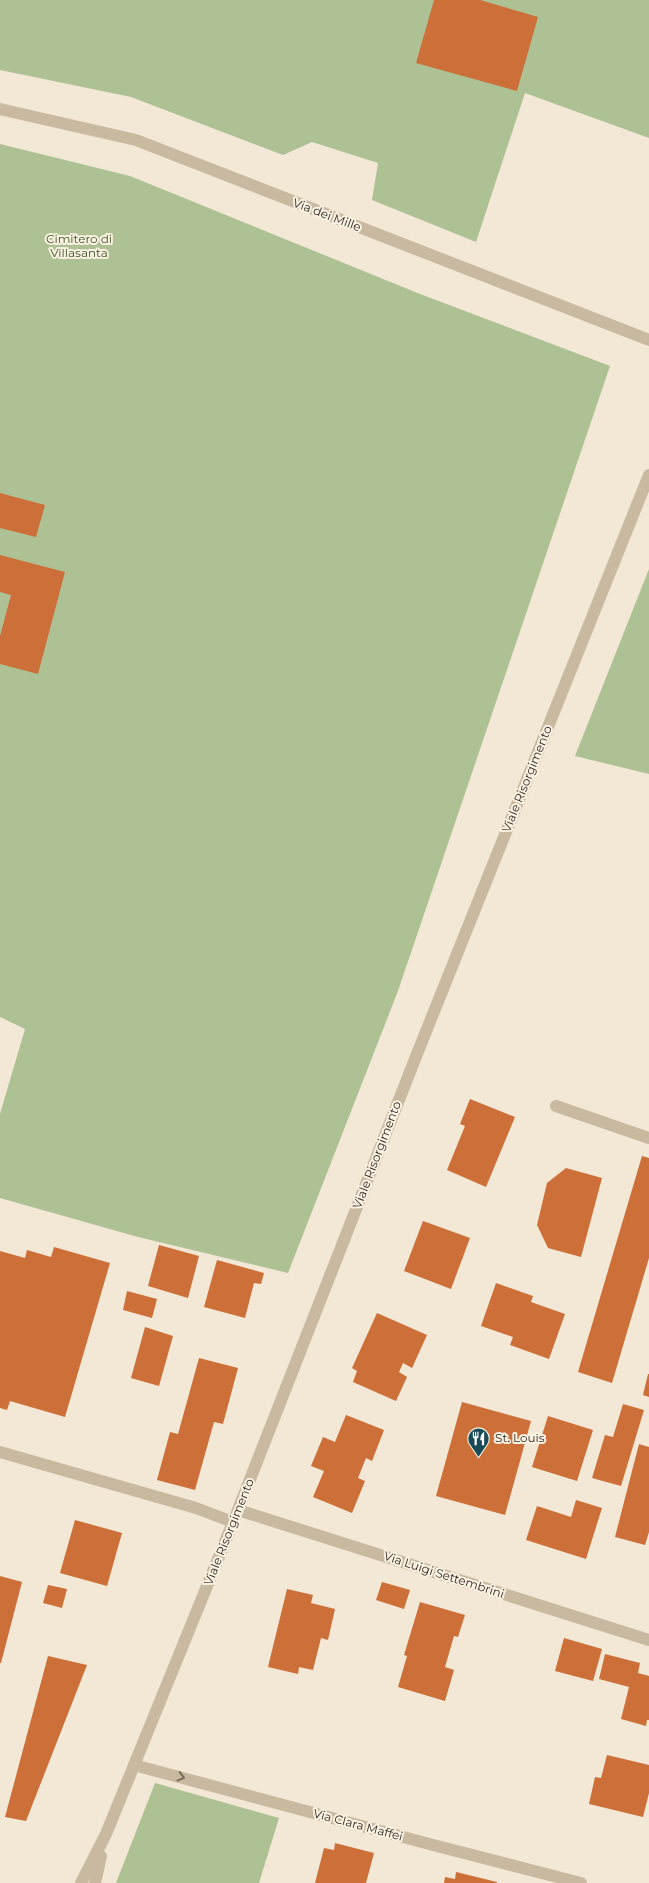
<svg xmlns="http://www.w3.org/2000/svg" width="649" height="1883" viewBox="0 0 649 1883" font-family="Montserrat,sans-serif">
<style>
.green{fill:#adc195}
.building{fill:#cd6f39}
.lines{fill:none;stroke-linecap:round;stroke-linejoin:round}
.minor{stroke:#cab9a1;stroke-width:12}
.tertiary{stroke:#cab9a1;stroke-width:12}
.oneway{stroke:#786b5c}
.labels{text-anchor:middle;stroke-width:4;stroke-linejoin:round;paint-order:stroke}
.street-label{font-size:12px;fill:#342b24;stroke:#faf2e2}
.park-label{font-size:12px;fill:#3e5327;stroke:#faf2e2}
.poi-label{font-size:12px;fill:#342b24;stroke:#faf2e2;text-anchor:start}
</style>
<rect width="100%" height="100%" fill="#f2e8d5"/>
<g class="green">
<path d="M 0,0 L 649,0 L 649,138 L 525,93 L 476,242 L 372,200 L 378,163 L 312,142 L 283,155 L 131,97 L 0,70 Z"/>
<path d="M 0,144 L 130,176 L 420,294 L 610,366 L 398,991 L 288,1273 L 138,1237 L 0,1198 L 0,1114 L 25,1029 L 0,1017 Z"/>
<path d="M 649,569 L 649,774 L 575,756 Z"/>
<path d="M 155,1783 L 279,1818 L 259,1883 L 116,1883 Z"/>
</g>
<g class="building">
<path d="M 434,0 L 480,0 L 538,17 L 517,91 L 416,63 Z"/>
<path d="M 0,493 L 45,505 L 36,537 L 0,528 Z"/>
<path d="M 0,555 L 65,572 L 38,674 L 0,664 L 0,636 L 11,595 L 0,592 Z"/>
<path d="M 470,1099 L 515,1117 L 486,1187 L 447,1170 L 465,1126 L 460,1124 Z"/>
<path d="M 642,1156 L 649,1158 L 649,1258 L 612,1383 L 578,1372 Z"/>
<path d="M 566,1168 L 602,1178 L 581,1257 L 548,1248 L 537,1225 L 547,1183 Z"/>
<path d="M 423,1221 L 470,1238 L 451,1289 L 404,1271 Z"/>
<path d="M 159,1245 L 199,1256 L 188,1298 L 148,1286 Z"/>
<path d="M 54,1247 L 110,1263 L 65,1417 L 10,1401 L 7,1410 L 0,1408 L 0,1251 L 25,1258 L 27,1250 L 51,1257 Z"/>
<path d="M 217,1260 L 264,1273 L 261,1284 L 254,1283 L 245,1318 L 204,1307 Z"/>
<path d="M 496,1283 L 533,1296 L 531,1302 L 565,1314 L 549,1359 L 510,1345 L 513,1337 L 481,1326 Z"/>
<path d="M 127,1291 L 157,1299 L 152,1318 L 123,1310 Z"/>
<path d="M 377,1313 L 427,1335 L 412,1368 L 403,1363 L 399,1372 L 407,1377 L 396,1401 L 353,1382 L 357,1371 L 352,1368 Z"/>
<path d="M 145,1327 L 173,1336 L 159,1386 L 131,1378 Z"/>
<path d="M 199,1358 L 238,1368 L 223,1424 L 214,1422 L 195,1490 L 157,1480 L 170,1432 L 178,1434 Z"/>
<path d="M 648,1374 L 649,1374 L 649,1397 L 643,1395 Z"/>
<path d="M 462,1402 L 531,1421 L 505,1515 L 436,1496 Z"/>
<path d="M 623,1404 L 644,1410 L 621,1486 L 592,1478 L 605,1435 L 613,1437 Z"/>
<path d="M 346,1415 L 384,1430 L 372,1461 L 366,1458 L 358,1478 L 365,1481 L 352,1513 L 313,1497 L 324,1471 L 311,1466 L 323,1437 L 335,1442 Z"/>
<path d="M 548,1416 L 593,1430 L 577,1481 L 532,1467 Z"/>
<path d="M 639,1444 L 649,1447 L 649,1532 L 645,1545 L 615,1537 Z"/>
<path d="M 576,1500 L 602,1508 L 586,1559 L 526,1540 L 537,1506 L 571,1517 Z"/>
<path d="M 75,1520 L 122,1533 L 107,1586 L 60,1573 Z"/>
<path d="M 0,1576 L 22,1582 L 1,1663 L 0,1663 Z"/>
<path d="M 382,1582 L 410,1590 L 404,1609 L 376,1600 Z"/>
<path d="M 48,1585 L 67,1589 L 62,1608 L 43,1603 Z"/>
<path d="M 287,1589 L 313,1595 L 311,1603 L 335,1609 L 328,1640 L 321,1638 L 313,1670 L 299,1667 L 298,1674 L 268,1667 Z"/>
<path d="M 420,1602 L 465,1615 L 458,1637 L 454,1636 L 445,1667 L 454,1670 L 445,1701 L 398,1687 L 407,1656 L 404,1655 Z"/>
<path d="M 564,1638 L 602,1649 L 593,1681 L 555,1671 Z"/>
<path d="M 605,1654 L 640,1663 L 638,1673 L 649,1676 L 649,1720 L 647,1720 L 646,1726 L 621,1719 L 629,1687 L 599,1679 Z"/>
<path d="M 48,1656 L 87,1665 L 26,1821 L 5,1817 Z"/>
<path d="M 607,1755 L 649,1765 L 649,1793 L 643,1817 L 589,1804 L 595,1777 L 601,1778 Z"/>
<path d="M 335,1843 L 374,1853 L 366,1883 L 315,1883 L 324,1848 L 334,1850 Z"/>
<path d="M 456,1872 L 497,1882 L 497,1883 L 444,1883 L 445,1877 L 455,1879 Z"/>
</g>
<g class="lines">
<g class="minor">
<path d="M 0,109 L 136,140 L 649,340"/>
<path d="M 556,1106 L 649,1138"/>
<path d="M 0,1452 L 196,1508 L 233,1522"/>
<path d="M 238,1510 L 649,1640"/>
<path d="M 134,1765 L 433,1845 L 581,1883"/>
</g>
<g class="tertiary">
<path d="M 81,1883 L 106,1834 L 238,1510 L 417,1054 L 649,475"/>
<path d="M 95,1883 L 101,1856"/>
</g>
</g>
<defs><path id="oneway-chevron" d="M-2-3.5L2.5 0L-2 3.5" fill="none" stroke-width="1.6" stroke-linecap="round" stroke-linejoin="round" transform="scale(1.25)"/></defs>
<use class="oneway" href="#oneway-chevron" transform="translate(181 1777) rotate(15)"/>
<defs>
<symbol id="restaurant-pin" viewBox="-11 -11 22 30"><path d="M0 17L-7.5 6A9.5 9.5 0 1 1 7.5 6Z" fill="#184b57" stroke="#faf2e2"/><path d="M-5-6h1v4h1v-4h1v4h1v-4h1v5L-1.5 .5V6h-2V.5L-5-1ZM5-6V6H3V1.5H1.5Q1.5-4 5-6Z" fill="#fff"/></symbol>
</defs>
<g fill-rule="evenodd">
<use href="#restaurant-pin" x="466" y="1426" width="25" height="34"/>
</g>
<g class="labels">
<g class="street-label">
<text transform="translate(327 215) rotate(21)" y="4">Via dei Mille</text>
<text transform="translate(527 779) rotate(-68)" y="4">Viale Risorgimento</text>
<text transform="translate(377 1155) rotate(-69)" y="4">Viale Risorgimento</text>
<text transform="translate(229 1532) rotate(-68)" y="4">Viale Risorgimento</text>
<text transform="translate(444 1575) rotate(18)" y="4">Via Luigi Settembrini</text>
<text transform="translate(358 1825) rotate(15)" y="4">Via Clara Maffei</text>
</g>
<g class="park-label">
<text x="79" y="243">Cimitero di<tspan x="79" dy="14">Villasanta</tspan></text>
</g>
<g class="poi-label">
<text x="495" y="1442">St. Louis</text>
</g>
</g>
</svg>
